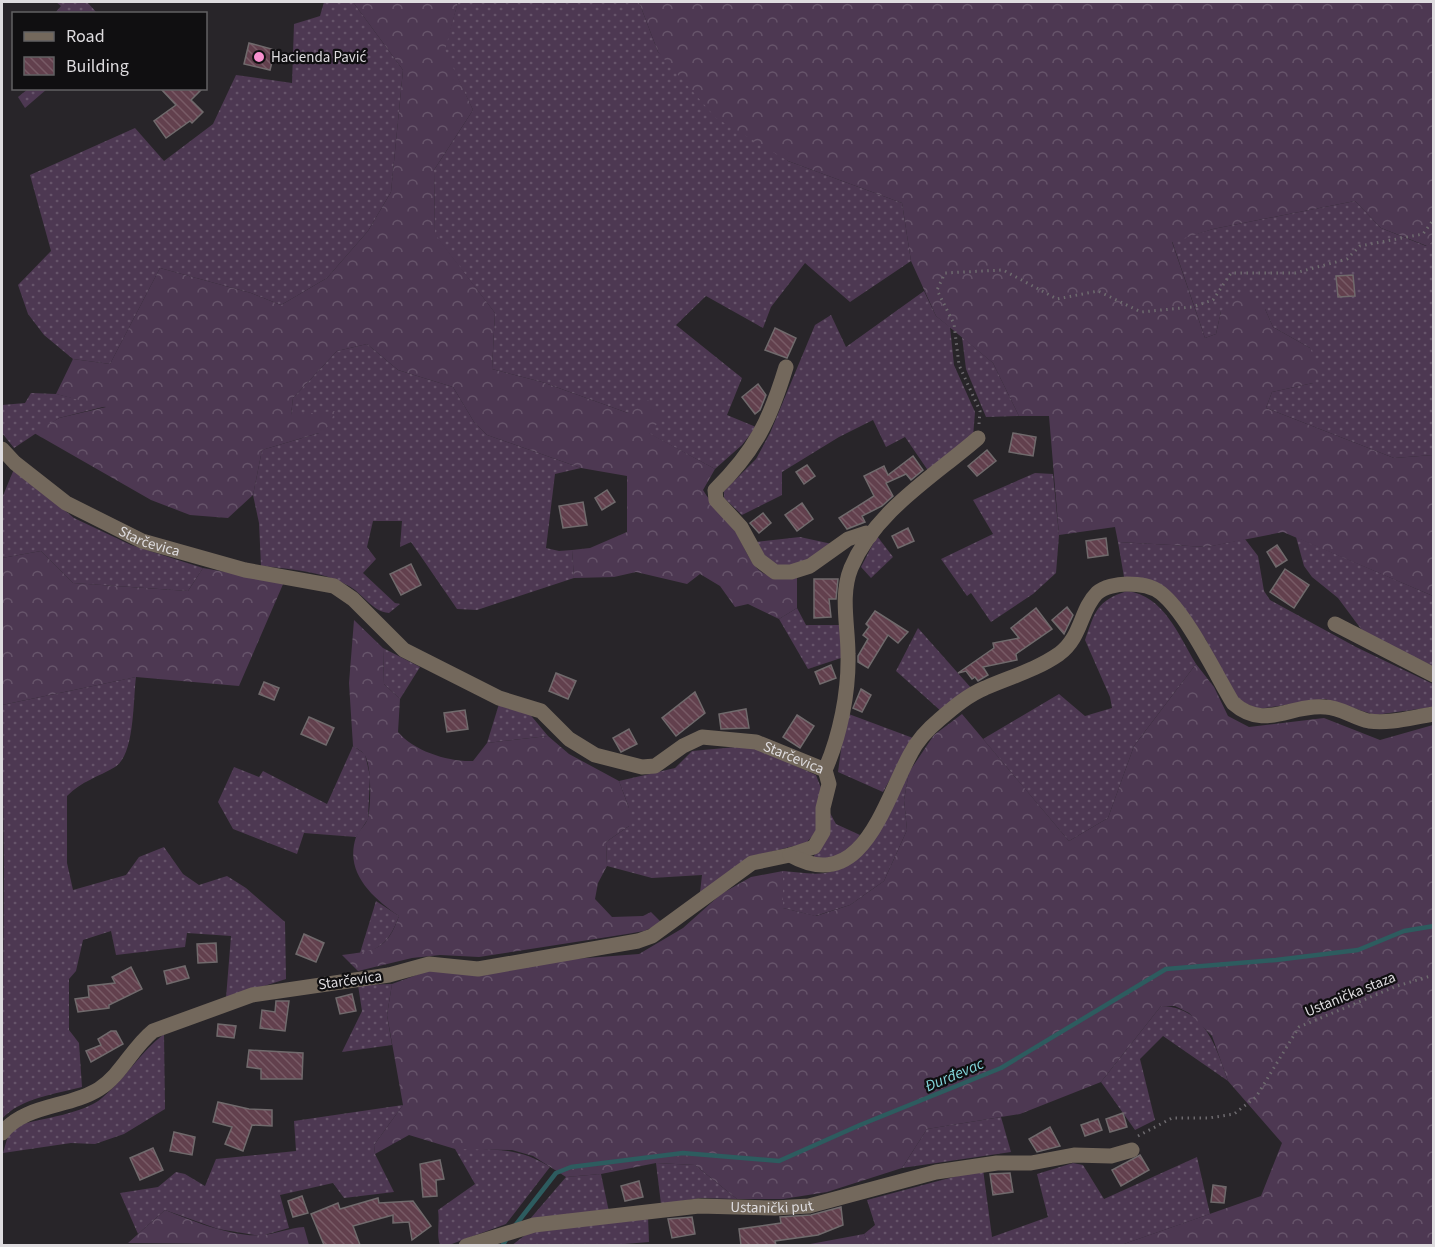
<svg xmlns="http://www.w3.org/2000/svg" width="1435" height="1247" viewBox="0 0 1435 1247" font-family="'Source Sans 3',sans-serif">
<style>
.grass{fill:url(#grass-dots)}
.forest{fill:url(#forest-crowns)}
.lines{fill:none;stroke-linecap:round;stroke-linejoin:round}
.stream{stroke:#2d5c5f;stroke-width:4.5}
.building{fill:url(#building-back-hatch);stroke:#706a6c;stroke-width:1.5}
.path{stroke:#6e6b6f;stroke-width:3;stroke-dasharray:1.5 4.5;stroke-linecap:butt}
.minor{stroke:#73685c;stroke-width:15}
.poi-dot{fill:#f790ce;stroke:#100f11;stroke-width:2}
.labels{text-anchor:middle;stroke-width:4.5;stroke-linejoin:round;paint-order:stroke}
.poi-label{font-size:15px;fill:#dedcdf;stroke:#100f11;text-anchor:start}
.street-label{font-size:15px;fill:#dedcdf;stroke:#100f11}
.water-label{font-size:16px;font-style:italic;fill:#82d5da;stroke:#100f11}
</style>
<defs>
<pattern id="grass-dots" width="8" height="8" patternUnits="userSpaceOnUse" patternTransform="scale(1.5)"><rect width="8" height="8" fill="#4d3852"/><path d="M2 2h.1M6 6h.1" fill="none" stroke="#66546a" stroke-width="1.8" stroke-linecap="round"/></pattern>
<pattern id="forest-crowns" width="20" height="18" patternUnits="userSpaceOnUse" patternTransform="scale(1.5)"><rect width="20" height="18" fill="#4d3852"/><path d="M2 6a3 3 0 1 1 6 0M12 15a3 3 0 1 1 6 0" fill="none" stroke="#66546a"/></pattern>
<pattern id="building-back-hatch" width="6" height="6" patternUnits="userSpaceOnUse" patternTransform="scale(1.5)"><rect width="6" height="6" fill="#62404d"/><path d="M-1 5l2 2M0 0l6 6M5-1l2 2" fill="none" stroke="#785b66"/></pattern>
</defs>
<rect width="100%" height="100%" fill="#282529"/>
<g class="grass">
<path d="M 56,2 L 87,2 L 97,13 L 55,13 L 61,6 Z"/>
<path d="M 324,2 L 353,2 L 403,70 L 391,192 L 368,231 L 327,278 L 281,305 L 251,293 L 160,268 L 110,364 L 73,359 L 44,335 L 28,314 L 18,285 L 51,251 L 30,175 L 135,128 L 164,161 L 213,124 L 236,75 L 292,83 L 294,24 L 320,16 Z"/>
<path d="M 458,2 L 639,2 L 658,52 L 788,161 L 902,203 L 911,261 L 850,302 L 805,263 L 771,307 L 763,328 L 706,296 L 676,325 L 742,378 L 727,415 L 756,427 L 742,445 L 715,469 L 648,433 L 628,413 L 542,382 L 492,369 L 495,313 L 435,235 L 434,170 L 473,110 L 444,50 Z"/>
<path d="M 28,89 L 47,89 L 25,108 L 18,97 Z"/>
<path d="M 1355,201 L 1381,228 L 1426,246 L 1433,241 L 1433,455 L 1394,458 L 1266,408 L 1272,392 L 1313,383 L 1310,348 L 1273,327 L 1265,309 L 1221,311 L 1216,334 L 1205,338 L 1172,241 L 1213,229 Z"/>
<path d="M 924,291 L 936,316 L 950,327 L 954,365 L 975,412 L 973,437 L 929,472 L 905,437 L 886,447 L 873,420 L 839,437 L 782,472 L 782,495 L 742,515 L 724,498 L 724,491 L 756,459 L 770,433 L 815,325 L 831,315 L 846,347 Z"/>
<path d="M 962,337 L 993,363 L 1019,416 L 986,417 L 966,369 Z"/>
<path d="M 367,344 L 398,370 L 453,387 L 474,422 L 487,435 L 581,468 L 555,474 L 546,548 L 559,551 L 572,550 L 574,578 L 477,610 L 457,609 L 411,542 L 400,547 L 402,521 L 373,521 L 367,547 L 376,559 L 363,573 L 395,603 L 400,604 L 389,613 C 372,612 362,592 347,585 C 321,571 290,569 261,566 L 259,523 L 253,495 L 262,450 L 319,433 L 291,415 L 293,398 L 337,351 Z"/>
<path d="M 31,393 L 56,394 L 107,406 L 59,418 L 14,448 L 2,433 L 2,405 L 25,403 Z"/>
<path d="M 14,469 L 74,518 L 131,545 L 203,568 L 188,591 L 73,583 L 41,551 L 2,558 L 2,498 Z"/>
<path d="M 1035,473 L 1053,474 L 1059,535 L 1056,573 L 1033,594 L 991,622 L 971,593 L 967,596 L 941,559 L 993,534 L 973,500 Z"/>
<path d="M 877,536 L 893,557 L 871,578 L 861,567 Z"/>
<path d="M 800,537 L 832,544 L 793,569 L 770,567 L 756,542 Z"/>
<path d="M 1296,537 L 1433,596 L 1433,666 L 1364,633 L 1338,598 L 1312,577 L 1304,566 Z"/>
<path d="M 1245,539 L 1258,556 L 1264,591 L 1270,600 L 1356,647 L 1433,684 L 1433,707 L 1375,715 L 1325,699 L 1258,709 L 1234,698 L 1206,640 L 1179,603 L 1124,577 L 1118,542 L 1207,547 Z"/>
<path d="M 1127,591 C 1164,596 1178,634 1196,664 L 1134,746 L 1108,818 L 1069,841 L 983,739 L 1059,694 L 1085,716 L 1112,708 L 1110,697 L 1085,640 C 1095,612 1096,601 1127,591 Z"/>
<path d="M 797,608 L 806,625 L 841,625 L 844,657 L 808,669 L 779,619 Z"/>
<path d="M 918,628 L 972,689 L 942,712 L 896,671 Z"/>
<path d="M 383,648 L 420,667 L 400,699 L 384,684 Z"/>
<path d="M 136,677 C 133,699 135,755 115,767 C 98,777 82,781 67,796 L 67,863 L 73,890 L 126,875 L 139,857 L 164,847 L 183,874 L 199,885 L 227,876 L 246,888 L 285,922 L 286,979 L 226,998 L 231,936 L 187,933 L 185,947 L 116,955 L 111,931 L 83,940 L 76,971 L 69,979 L 69,1030 L 79,1043 L 82,1087 C 56,1094 20,1098 2,1119 L 4,870 L 2,705 Z"/>
<path d="M 499,704 L 528,712 L 548,736 L 487,743 Z"/>
<path d="M 846,713 L 913,738 L 883,792 L 838,772 Z"/>
<path d="M 353,746 L 365,754 L 370,776 L 368,819 L 356,837 L 304,833 L 297,854 L 233,829 L 218,802 L 234,767 L 259,777 L 263,771 L 327,804 Z"/>
<path d="M 736,747 L 758,749 L 816,775 L 821,788 L 816,832 L 806,843 L 754,856 L 700,893 L 702,875 L 652,878 L 607,866 L 606,842 L 629,826 L 629,808 L 619,781 L 675,768 L 692,751 Z"/>
<path d="M 909,772 L 904,800 L 907,830 L 884,881 L 850,905 L 815,916 L 783,908 L 783,871 C 796,872 812,875 825,873 C 870,867 890,808 909,772 Z"/>
<path d="M 830,813 L 836,824 L 860,835 C 843,857 840,858 813,859 Z"/>
<path d="M 376,901 L 399,916 C 391,937 383,950 360,953 Z"/>
<path d="M 392,984 L 387,1015 L 392,1045 L 342,1052 L 362,1011 L 358,985 Z"/>
<path d="M 1161,1006 C 1205,1007 1216,1047 1228,1081 L 1163,1036 L 1140,1059 L 1155,1120 L 1135,1130 L 1101,1082 Z"/>
<path d="M 164,1034 L 165,1109 L 124,1134 L 95,1144 L 71,1143 L 3,1153 L 9,1132 L 18,1125 C 41,1119 85,1113 102,1098 C 125,1079 140,1052 164,1034 Z"/>
<path d="M 403,1105 L 374,1145 L 375,1154 L 394,1192 L 344,1198 L 333,1183 L 280,1195 L 289,1228 L 261,1236 L 218,1229 L 165,1210 L 138,1234 L 120,1193 L 158,1187 L 176,1172 L 185,1174 L 205,1186 L 216,1159 L 296,1151 L 294,1121 Z"/>
<path d="M 1001,1117 L 1011,1152 L 902,1168 L 927,1129 Z"/>
<path d="M 455,1149 C 491,1149 519,1147 550,1167 L 506,1224 L 449,1245 L 440,1245 C 436,1233 440,1223 438,1210 L 475,1184 Z"/>
<path d="M 1197,1157 L 1210,1214 L 1121,1245 L 869,1246 L 864,1234 L 875,1225 L 867,1200 L 983,1169 L 992,1237 L 1048,1217 L 1037,1174 L 1073,1163 L 1083,1165 L 1104,1199 Z"/>
<path d="M 656,1163 L 695,1165 L 737,1199 L 701,1198 L 661,1204 Z"/>
<path d="M 601,1174 L 609,1212 L 530,1219 L 566,1177 Z"/>
<path d="M 648,1217 L 649,1242 L 600,1246 L 511,1246 L 529,1232 Z"/>
</g>
<g class="forest">
<path d="M 353,2 L 458,2 L 445,50 L 473,110 L 434,170 L 435,234 L 495,313 L 492,369 L 542,382 L 628,413 L 648,400 L 664,416 L 649,433 L 715,469 L 703,490 C 711,504 723,513 732,526 C 752,557 752,585 797,576 L 797,608 L 779,619 L 748,604 L 735,607 L 720,586 L 700,574 L 687,584 L 636,572 L 614,577 L 574,578 L 572,550 L 590,548 L 627,532 L 627,476 L 581,468 L 487,435 L 474,422 L 453,387 L 398,370 L 367,344 L 337,351 L 293,398 L 291,415 L 335,411 L 329,426 L 319,433 L 262,450 L 253,495 L 228,518 L 190,515 L 151,500 L 34,433 L 59,418 L 106,407 L 56,394 L 73,359 L 110,364 L 160,268 L 251,293 L 281,305 L 327,278 L 368,231 L 391,192 L 403,70 Z"/>
<path d="M 639,2 L 1433,2 L 1433,241 L 1427,246 L 1381,228 L 1355,201 L 1213,229 L 1172,242 L 1205,338 L 1216,334 L 1221,311 L 1242,292 L 1265,309 L 1273,327 L 1310,348 L 1320,370 L 1313,383 L 1272,392 L 1266,408 L 1394,458 L 1433,455 L 1433,596 L 1283,532 L 1207,547 L 1118,542 L 1115,527 L 1059,535 L 1049,416 L 1019,416 L 993,363 L 936,316 L 911,261 L 902,203 L 788,161 L 716,118 L 658,52 Z"/>
<path d="M 41,551 L 73,583 L 188,591 L 203,568 L 284,582 L 239,686 L 136,677 L 2,705 L 2,558 Z"/>
<path d="M 354,620 L 383,648 L 384,684 L 400,699 L 398,732 C 414,751 448,762 473,761 L 487,743 L 548,736 L 569,754 L 619,781 L 629,808 L 629,826 L 606,842 L 607,866 L 598,883 L 595,899 L 612,917 L 643,916 L 651,912 L 662,923 L 644,931 L 627,934 L 479,957 L 440,955 L 412,958 L 358,971 L 342,955 C 375,951 387,950 399,916 C 373,898 344,873 356,837 C 359,830 366,825 368,818 C 371,805 372,764 364,754 C 362,751 356,748 353,746 L 349,683 Z"/>
<path d="M 1196,664 L 1214,687 L 1228,716 L 1249,727 L 1324,718 L 1380,740 L 1433,725 L 1433,1245 L 1121,1245 L 1261,1196 L 1282,1143 L 1228,1081 L 1212,1036 L 1189,1013 L 1175,1006 L 1161,1006 L 1101,1082 L 1020,1114 L 927,1129 L 902,1168 L 827,1192 L 783,1199 L 737,1199 L 695,1165 L 656,1163 L 601,1174 L 566,1177 L 533,1156 L 512,1150 L 455,1149 L 409,1135 L 375,1154 L 374,1145 L 403,1105 L 387,1015 L 392,984 L 430,970 L 639,954 L 683,928 L 721,894 L 751,877 L 783,871 L 783,908 L 816,916 L 850,905 L 884,881 L 907,830 L 904,800 L 909,772 L 934,735 L 962,714 L 1069,841 L 1108,818 L 1134,746 Z"/>
<path d="M 165,1210 C 190,1220 234,1238 262,1235 C 276,1234 289,1228 304,1227 L 309,1245 L 128,1243 Z"/>
<path d="M 864,1234 L 869,1245 L 805,1245 Z"/>
</g>
<g class="lines">
<g class="stream">
<path d="M 514,1227 L 556,1173 L 571,1167 L 683,1153 L 779,1161 L 860,1125 L 1001,1068 L 1166,969 L 1276,960 L 1358,950 L 1404,931 L 1434,926"/>
<path d="M 502,1246 L 508,1237"/>
</g>
</g>
<g class="building">
<path d="M 249,43 L 275,50 L 270,70 L 244,64 Z"/>
<path d="M 160,88 L 203,88 L 191,100 L 203,112 L 192,123 L 190,121 L 166,138 L 154,121 L 176,105 Z"/>
<path d="M 1353,275 L 1355,296 L 1338,297 L 1336,276 Z"/>
<path d="M 775,328 L 796,338 L 787,358 L 765,350 Z"/>
<path d="M 758,384 L 766,395 L 760,410 L 755,414 L 742,397 Z"/>
<path d="M 1013,433 L 1036,437 L 1033,456 L 1009,452 Z"/>
<path d="M 987,450 L 996,461 L 977,476 L 968,466 Z"/>
<path d="M 913,456 L 923,470 L 911,480 L 906,474 L 886,483 L 893,496 L 882,506 L 862,516 L 865,522 L 847,529 L 839,518 L 874,496 L 864,476 L 884,466 L 888,475 Z"/>
<path d="M 807,465 L 815,476 L 804,484 L 796,472 Z"/>
<path d="M 607,490 L 615,502 L 602,510 L 595,498 Z"/>
<path d="M 583,502 L 587,525 L 563,528 L 559,506 Z"/>
<path d="M 802,503 L 813,519 L 797,531 L 785,515 Z"/>
<path d="M 763,513 L 771,523 L 759,533 L 750,523 Z"/>
<path d="M 908,528 L 914,541 L 898,548 L 892,536 Z"/>
<path d="M 1106,538 L 1108,555 L 1088,558 L 1086,541 Z"/>
<path d="M 1277,545 L 1287,560 L 1276,567 L 1267,552 Z"/>
<path d="M 411,564 L 421,585 L 401,595 L 390,574 Z"/>
<path d="M 1285,569 L 1309,585 L 1294,608 L 1270,592 Z"/>
<path d="M 814,579 L 838,579 L 836,599 L 829,599 L 831,617 L 814,618 Z"/>
<path d="M 1067,607 L 1073,615 L 1064,634 L 1052,620 Z"/>
<path d="M 1036,608 L 1052,629 L 1016,654 L 1017,660 L 983,667 L 988,675 L 978,681 L 975,677 L 972,679 L 966,671 L 958,673 L 994,648 L 993,643 L 1019,638 L 1011,628 Z"/>
<path d="M 875,611 L 908,632 L 898,643 L 888,635 L 868,668 L 858,662 L 858,656 L 868,639 L 863,635 L 869,627 L 866,624 Z"/>
<path d="M 831,665 L 836,678 L 820,684 L 815,672 Z"/>
<path d="M 556,673 L 576,681 L 568,699 L 549,691 Z"/>
<path d="M 264,682 L 279,688 L 274,700 L 259,694 Z"/>
<path d="M 861,689 L 871,695 L 862,712 L 853,708 Z"/>
<path d="M 695,692 L 705,713 L 676,736 L 662,718 Z"/>
<path d="M 746,709 L 749,728 L 721,729 L 719,714 Z"/>
<path d="M 465,710 L 468,729 L 447,732 L 444,713 Z"/>
<path d="M 797,715 L 814,726 L 800,748 L 783,737 Z"/>
<path d="M 309,717 L 334,728 L 326,745 L 301,734 Z"/>
<path d="M 629,729 L 637,744 L 621,752 L 613,738 Z"/>
<path d="M 304,934 L 324,943 L 316,962 L 296,954 Z"/>
<path d="M 216,943 L 217,962 L 198,963 L 197,944 Z"/>
<path d="M 185,966 L 189,978 L 167,984 L 164,971 Z"/>
<path d="M 131,967 L 142,989 L 109,1005 L 109,1008 L 78,1012 L 75,999 L 89,997 L 88,986 L 115,983 L 112,977 Z"/>
<path d="M 352,994 L 356,1011 L 340,1014 L 336,998 Z"/>
<path d="M 276,1001 L 289,1001 L 285,1031 L 260,1028 L 262,1010 L 275,1012 Z"/>
<path d="M 218,1024 L 236,1026 L 234,1038 L 217,1036 Z"/>
<path d="M 111,1031 L 116,1031 L 123,1044 L 91,1062 L 86,1051 L 101,1045 L 98,1039 Z"/>
<path d="M 249,1050 L 303,1053 L 302,1079 L 261,1079 L 261,1069 L 247,1067 Z"/>
<path d="M 218,1102 L 249,1109 L 272,1110 L 272,1126 L 252,1125 L 243,1151 L 225,1144 L 232,1127 L 213,1122 Z"/>
<path d="M 1123,1113 L 1127,1127 L 1110,1132 L 1106,1119 Z"/>
<path d="M 1098,1119 L 1102,1130 L 1085,1136 L 1081,1125 Z"/>
<path d="M 1050,1127 L 1060,1146 L 1037,1152 L 1029,1139 Z"/>
<path d="M 174,1132 L 195,1137 L 192,1155 L 170,1151 Z"/>
<path d="M 153,1148 L 163,1170 L 140,1180 L 130,1158 Z"/>
<path d="M 1140,1155 L 1149,1170 L 1121,1186 L 1112,1170 Z"/>
<path d="M 440,1160 L 444,1179 L 436,1180 L 437,1196 L 423,1197 L 420,1164 Z"/>
<path d="M 1010,1173 L 1013,1192 L 993,1195 L 990,1174 Z"/>
<path d="M 639,1181 L 643,1197 L 625,1201 L 621,1186 Z"/>
<path d="M 1213,1185 L 1226,1187 L 1224,1203 L 1211,1202 Z"/>
<path d="M 302,1196 L 308,1213 L 293,1217 L 288,1201 Z"/>
<path d="M 378,1198 L 379,1203 L 413,1201 L 431,1226 L 412,1240 L 409,1222 L 393,1223 L 393,1215 L 353,1226 L 360,1245 L 324,1245 L 311,1214 L 338,1203 L 340,1209 Z"/>
<path d="M 841,1207 L 843,1225 L 818,1235 L 775,1241 L 776,1245 L 741,1245 L 739,1229 L 781,1223 L 780,1217 L 811,1215 Z"/>
<path d="M 692,1217 L 695,1234 L 672,1238 L 668,1219 Z"/>
</g>
<g class="lines">
<g class="path">
<path d="M 979,424 L 980,411 L 959,365 L 954,324 L 937,290 L 945,273 L 1003,270 L 1057,299 L 1098,291 L 1141,312 L 1192,307 L 1213,300 L 1231,273 L 1295,273 L 1347,259 L 1360,246 L 1423,234 L 1434,219"/>
<path d="M 1138,1136 L 1172,1118 L 1209,1118 L 1234,1114 L 1256,1097 L 1299,1027 L 1397,986 L 1434,975"/>
</g>
<g class="minor">
<path d="M 786,367 C 770,420 755,451 715,490 L 716,500 L 741,527 L 759,560 L 775,572 L 791,572 L 810,566 L 848,539 L 866,533 L 870,536"/>
<path id="s1" d="M 2,449 L 15,463 L 66,503 L 142,541 L 245,570 L 334,586 L 353,599 L 404,650 L 499,698 L 541,711 L 569,739 L 595,755 L 642,767 L 655,766 L 683,746 L 702,737 L 756,742 L 825,770 L 829,784 L 823,808 L 823,832 L 814,847 L 790,855 L 752,863 L 652,936 L 638,941 L 478,969 L 429,964 L 389,975 L 252,995 L 153,1031 C 132,1048 121,1075 99,1089 C 69,1108 25,1104 2,1133"/>
<path d="M 1335,624 L 1434,675"/>
<path d="M 825,770 C 840,736 849,692 848,654 C 848,626 840,595 851,568 C 875,511 933,477 978,438"/>
<path d="M 790,855 C 863,896 884,801 911,753 C 918,739 928,729 940,719 C 954,707 968,695 985,688 C 1010,677 1036,670 1059,654 C 1082,637 1080,610 1097,593 C 1104,587 1117,584 1127,584 C 1139,584 1151,585 1161,593 C 1187,614 1215,673 1233,703 C 1265,731 1289,704 1325,707 C 1340,707 1354,718 1369,721 C 1390,724 1413,717 1434,714"/>
<path id="s2" d="M 466,1246 L 534,1225 L 699,1206 L 775,1208 L 809,1206 L 936,1172 L 997,1163 L 1031,1163 L 1074,1155 L 1111,1156 L 1132,1150"/>
</g>
</g>
<circle class="poi-dot" cx="259" cy="57" r="6"/>
<g class="labels">
<g class="poi-label">
<text x="271" y="62">Hacienda Pavić</text>
</g>
<g class="street-label">
<text dy="5" stroke="none"><textPath href="#s1" startOffset="176">Starčevica</textPath></text>
<text dy="5" stroke="none"><textPath href="#s1" startOffset="894">Starčevica</textPath></text>
<text transform="translate(350 980) rotate(-8)" y="5">Starčevica</text>
<text transform="translate(1350 994) rotate(-22)" y="5">Ustanička staza</text>
<text dy="5" stroke="none"><textPath href="#s2" startOffset="310">Ustanički put</textPath></text>
</g>
<g class="water-label">
<text transform="translate(954 1074) rotate(-23)" y="6">Đurđevac</text>
</g>
</g>
<rect width="1435" height="1247" fill="none" stroke="#dedcdf" stroke-width="6"/>
<rect x="12" y="12" width="195" height="78" fill="#100f11" stroke="#626163" stroke-width="1.5"/>
<rect x="24" y="32" width="30" height="9" fill="#73685c" stroke="#626163" stroke-width="1.5"/>
<text x="66" y="42" font-size="18" fill="#dedcdf">Road</text>
<rect x="24" y="57" width="30" height="18" fill="url(#building-back-hatch)" stroke="#626163" stroke-width="1.5"/>
<text x="66" y="72" font-size="18" fill="#dedcdf">Building</text>
</svg>
